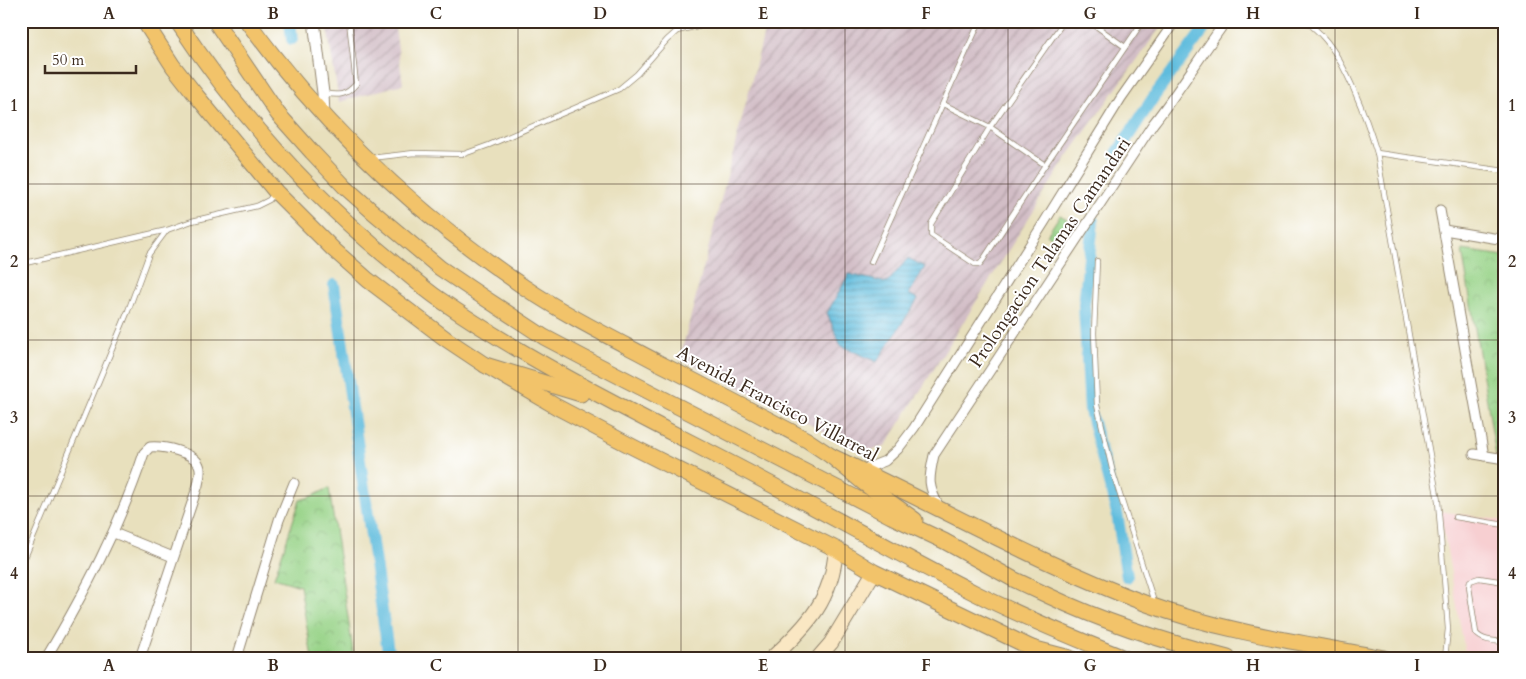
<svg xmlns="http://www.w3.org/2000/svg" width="1526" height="679" viewBox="0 0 1526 679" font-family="Cardo,serif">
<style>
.built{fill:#f7cfd1}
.industrial{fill:url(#industrial-furrows)}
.park{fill:url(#park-crowns);stroke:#697e52}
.water{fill:url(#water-rules);stroke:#4d737e}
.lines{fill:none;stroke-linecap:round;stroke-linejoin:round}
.canal{stroke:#5fbcdd;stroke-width:12}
.service-casing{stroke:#92856e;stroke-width:6}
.minor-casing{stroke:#92856e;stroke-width:11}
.tertiary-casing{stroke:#92856e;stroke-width:13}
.secondary-casing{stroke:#92856e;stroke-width:16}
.primary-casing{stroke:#92856e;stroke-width:17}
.trunk-casing{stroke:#92856e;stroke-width:17}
.service{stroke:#fff;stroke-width:4.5}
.minor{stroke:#fff;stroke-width:9}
.tertiary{stroke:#fff;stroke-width:11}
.secondary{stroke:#fae7c3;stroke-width:14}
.primary{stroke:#f2c36a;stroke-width:15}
.trunk{stroke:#f2c36a;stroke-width:15}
.grid{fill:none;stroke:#3b2a1e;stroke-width:1;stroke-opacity:0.55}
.labels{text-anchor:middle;stroke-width:4;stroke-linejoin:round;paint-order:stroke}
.street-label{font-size:19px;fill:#3b2a1e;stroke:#fff}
.neatline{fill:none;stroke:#3b2a1e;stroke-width:2}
.grid-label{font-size:16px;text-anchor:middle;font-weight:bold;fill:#3b2a1e}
</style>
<defs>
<pattern id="industrial-furrows" width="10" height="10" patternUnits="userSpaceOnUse" patternTransform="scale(1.25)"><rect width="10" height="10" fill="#d2bdc6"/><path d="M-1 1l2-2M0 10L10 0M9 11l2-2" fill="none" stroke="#ac9aa0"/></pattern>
<pattern id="park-crowns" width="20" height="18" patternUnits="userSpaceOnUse" patternTransform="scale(1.25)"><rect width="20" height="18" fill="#97d387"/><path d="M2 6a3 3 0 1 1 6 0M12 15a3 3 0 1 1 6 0" fill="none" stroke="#83b574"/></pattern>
<pattern id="water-rules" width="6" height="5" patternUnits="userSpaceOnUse" patternTransform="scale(1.25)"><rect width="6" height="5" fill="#5fbcdd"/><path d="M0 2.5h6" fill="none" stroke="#5099b3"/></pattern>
</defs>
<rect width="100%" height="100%" fill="#fff"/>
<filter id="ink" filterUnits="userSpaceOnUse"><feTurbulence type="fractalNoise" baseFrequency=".02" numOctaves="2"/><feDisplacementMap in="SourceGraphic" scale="10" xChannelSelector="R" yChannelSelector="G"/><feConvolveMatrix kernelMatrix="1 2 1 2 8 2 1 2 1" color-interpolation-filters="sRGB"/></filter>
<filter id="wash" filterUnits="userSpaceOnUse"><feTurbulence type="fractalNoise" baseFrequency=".0096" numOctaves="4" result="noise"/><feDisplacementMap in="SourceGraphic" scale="20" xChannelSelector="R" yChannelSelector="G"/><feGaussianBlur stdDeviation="1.12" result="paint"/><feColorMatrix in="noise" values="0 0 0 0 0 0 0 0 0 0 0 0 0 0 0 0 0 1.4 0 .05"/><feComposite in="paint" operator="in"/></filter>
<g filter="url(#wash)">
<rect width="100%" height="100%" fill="#e8e0bd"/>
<path class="built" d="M 1440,511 L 1505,521 L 1505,658 L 1466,658 Z"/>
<g class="industrial">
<path d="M 326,21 L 394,21 L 403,84 L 339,102 Z"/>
<path d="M 767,21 L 1165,21 L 1067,157 L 885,447 L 870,450 L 854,449 L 802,419 L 680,358 Z"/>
</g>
<g class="park">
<path d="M 1060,215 L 1072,222 L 1059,242 L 1047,235 Z"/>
<path d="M 1462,250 L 1505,256 L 1505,457 L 1496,455 Z"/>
<path d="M 329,488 L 354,658 L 312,658 L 300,586 L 274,578 L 300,500 L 313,496 Z"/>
</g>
<path class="water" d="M 908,258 L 925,267 L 909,294 L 918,299 L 877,362 L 841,346 L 827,313 L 849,274 L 887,283 Z"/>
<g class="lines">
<g class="canal">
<path d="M 290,21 L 292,39"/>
<path d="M 1116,155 L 1153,98 L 1210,21"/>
<path d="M 1093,221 L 1084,305 L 1090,411 L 1117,513 L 1127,577"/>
<path d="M 334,285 L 389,658"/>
</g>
</g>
</g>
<g filter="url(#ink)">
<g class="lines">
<defs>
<g id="service">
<path d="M 1064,21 L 990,127 L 931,224 L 931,235 L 975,264 L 980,264 L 983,260 L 1045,165 L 1143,21"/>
<path d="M 1089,21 L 1125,47"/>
<path d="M 1306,21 C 1312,26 1318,31 1323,37 C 1346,62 1367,120 1377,153 L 1438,501 L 1448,629 L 1445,658"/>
<path d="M 324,93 C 338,96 346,96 356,84 L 349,21"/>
<path d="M 943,104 L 990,127 L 1045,165"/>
<path d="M 1377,153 L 1505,171"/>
<path d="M 371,158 L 414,153 L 464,154 L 489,145 L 619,89 L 637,74 L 667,40 L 677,31 L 718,21"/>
<path d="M 1097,261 L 1094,333 L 1097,405 L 1113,473 L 1154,602"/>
<path d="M 871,262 L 980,21"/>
<path d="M 21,264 L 167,230"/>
<path d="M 1455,517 L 1505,525"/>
<path d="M 21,567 L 128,311 L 149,254 L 167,230 L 192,221 L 257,206 L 269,200 L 275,193"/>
<path d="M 1505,582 L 1479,578 L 1470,581 L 1469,587 L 1476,633 C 1482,641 1494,641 1505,642"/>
</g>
<g id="minor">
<path d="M 1440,210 L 1484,456"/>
<path d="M 1444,230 L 1505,240"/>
<path d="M 1474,454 L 1505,459"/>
<path d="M 862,470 L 885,461 L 898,449 L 914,428 L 1045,221 L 1121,98 L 1175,21"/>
<path d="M 940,509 C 928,486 928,481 934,455 L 1153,124 C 1179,91 1201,55 1226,21"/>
<path d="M 114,533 L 173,557"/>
<path d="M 46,658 C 85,592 120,526 144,453 L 150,447 C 163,446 194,452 199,465 C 202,471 199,479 198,485 L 140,658"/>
<path d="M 237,658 L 279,520 L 294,483"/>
</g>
<path id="tertiary" d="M 314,21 L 323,93 L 324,116"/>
<g id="secondary">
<path d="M 772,658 C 808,625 832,600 836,549"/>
<path d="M 818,658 L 831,643 L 874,572"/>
</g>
<g id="primary">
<path d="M 144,21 L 173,66 L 195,94 L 276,192 L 334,250 L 368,280 L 446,339 L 485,365 L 557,407 L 633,447 L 836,549 L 874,572 L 1040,652"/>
<path d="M 247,21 C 323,126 417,214 524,287 C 567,316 614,339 659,363 C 709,388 758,414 807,440 L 831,456 C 936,505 1038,563 1147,604 C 1223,632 1304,643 1384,658"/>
</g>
<g id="trunk">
<path d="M 177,21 C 238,113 308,193 394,263 C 409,275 423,288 439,299 C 540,369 651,421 759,478 C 831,516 902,556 975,593 C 1023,617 1074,638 1124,658"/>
<path d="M 215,21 L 278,114 L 312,152 L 345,187 L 372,211 L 440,268 L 480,295 L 544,337 L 582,357 L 891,516 L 944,541 L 1013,579 L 1049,596 C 1106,623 1166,642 1228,658"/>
<path d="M 485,365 L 581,394"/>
<path d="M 831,456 L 865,484 L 915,520"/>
<path d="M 1028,647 L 1070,658"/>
</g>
</defs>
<use href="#service" class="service-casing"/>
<use href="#minor" class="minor-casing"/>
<use href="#tertiary" class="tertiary-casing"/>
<use href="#secondary" class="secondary-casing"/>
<use href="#primary" class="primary-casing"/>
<use href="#trunk" class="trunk-casing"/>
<use href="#service" class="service"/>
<use href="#minor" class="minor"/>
<use href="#tertiary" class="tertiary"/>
<use href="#secondary" class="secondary"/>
<use href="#primary" class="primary"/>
<use href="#trunk" class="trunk"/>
</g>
</g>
<path class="grid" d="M 191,21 L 191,658M 354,21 L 354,658M 518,21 L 518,658M 681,21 L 681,658M 845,21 L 845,658M 1008,21 L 1008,658M 1172,21 L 1172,658M 1335,21 L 1335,658M 21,184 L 1505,184M 21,340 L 1505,340M 21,496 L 1505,496"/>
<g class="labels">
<g class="street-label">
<text transform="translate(1049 252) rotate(-56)" y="7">Prolongacion Talamas Camandari</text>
<text transform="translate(778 403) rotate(28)" y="7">Avenida Francisco Villarreal</text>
</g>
</g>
<rect width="1526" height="679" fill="none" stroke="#fff" stroke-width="55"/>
<path d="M45 65v8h91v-8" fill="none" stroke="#3b2a1e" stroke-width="2.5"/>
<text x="52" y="65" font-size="15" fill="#3b2a1e" stroke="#ffffff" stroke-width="4" paint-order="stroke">50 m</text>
<rect x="28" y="28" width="1470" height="624" class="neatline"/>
<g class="grid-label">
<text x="109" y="19">A</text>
<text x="273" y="19">B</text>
<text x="436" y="19">C</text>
<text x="600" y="19">D</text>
<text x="763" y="19">E</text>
<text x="926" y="19">F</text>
<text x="1090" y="19">G</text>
<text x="1253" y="19">H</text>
<text x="1417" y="19">I</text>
<text x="14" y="111">1</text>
<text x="1512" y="111">1</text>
<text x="14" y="267">2</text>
<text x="1512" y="267">2</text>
<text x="14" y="423">3</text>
<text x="1512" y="423">3</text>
<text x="14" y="579">4</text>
<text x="1512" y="579">4</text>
<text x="109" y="671">A</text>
<text x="273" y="671">B</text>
<text x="436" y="671">C</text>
<text x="600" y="671">D</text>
<text x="763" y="671">E</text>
<text x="926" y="671">F</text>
<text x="1090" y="671">G</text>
<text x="1253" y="671">H</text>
<text x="1417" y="671">I</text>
</g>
</svg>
